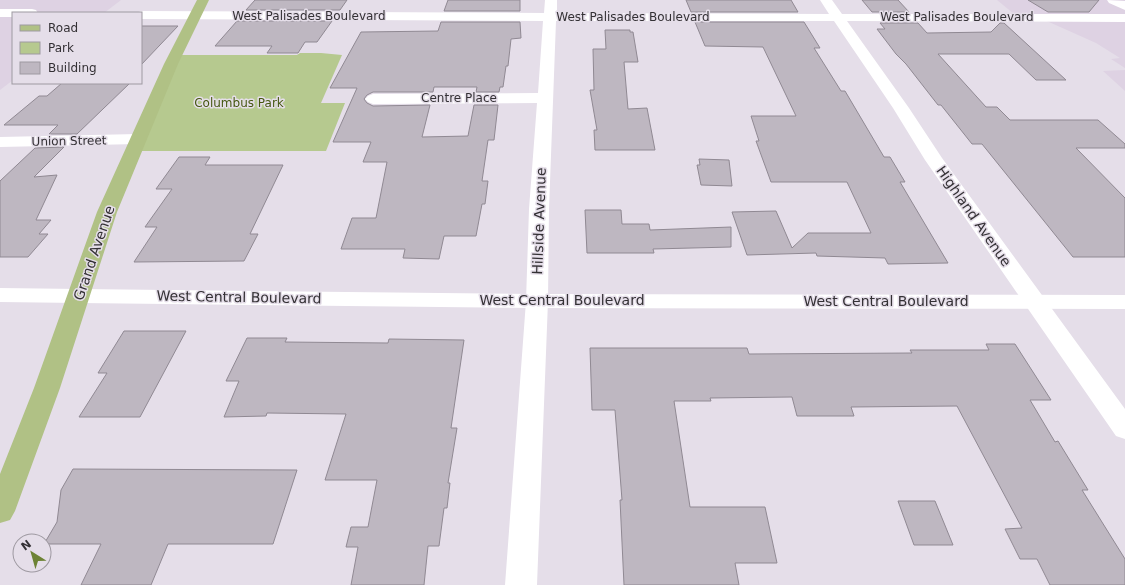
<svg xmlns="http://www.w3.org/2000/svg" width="1125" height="585" viewBox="0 0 1125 585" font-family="'DejaVu Sans',sans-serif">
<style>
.built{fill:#ded2e3}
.green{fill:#b6c98f}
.building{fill:#beb7c1;stroke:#908993}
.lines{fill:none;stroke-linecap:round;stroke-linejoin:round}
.street{fill:#fff;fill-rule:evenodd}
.secondary{fill:#fff;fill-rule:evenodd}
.primary{fill:#b0c185;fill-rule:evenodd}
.labels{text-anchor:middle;stroke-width:3;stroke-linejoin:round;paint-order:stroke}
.far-street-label{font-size:12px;fill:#343135;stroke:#e5dee9}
.far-park-label{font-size:12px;fill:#465811;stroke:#e5dee9}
.street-label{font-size:14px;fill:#343135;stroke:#e5dee9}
</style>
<rect width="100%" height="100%" fill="#e5dee9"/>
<g class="built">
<path d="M 0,0 L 121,0 L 104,13 L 13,13 L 13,80 L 0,90 Z"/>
<path d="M 997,0 L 1125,0 L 1125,68 L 1111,59 L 1120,58 L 1096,43 L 1040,18 L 1019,18 Z"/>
<path d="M 1125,70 L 1125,91 L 1103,71 Z"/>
</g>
<path class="green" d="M 300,53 L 321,53 L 342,55 L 321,103 L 345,103 L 326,151 L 133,151 L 176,55 L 297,55 Z"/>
<g class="building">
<path d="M 255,0 L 347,0 L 340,10 L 246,10 Z"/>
<path d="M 448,0 L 520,0 L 520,11 L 444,11 Z"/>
<path d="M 686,0 L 791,0 L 798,12 L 691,12 Z"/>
<path d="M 862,0 L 898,0 L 909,12 L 872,12 Z"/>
<path d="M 1028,0 L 1099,0 L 1089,12 L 1048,12 Z"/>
<path d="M 237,21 L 332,21 L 317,42 L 305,42 L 298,53 L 267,53 L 272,46 L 215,46 Z"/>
<path d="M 441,22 L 520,22 L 521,38 L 511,39 L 508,66 L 506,66 L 503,87 L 500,87 L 499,92 L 476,92 L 477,87 L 434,87 L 433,92 L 373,92 L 367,95 L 364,99 L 367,103 L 373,106 L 430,105 L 422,137 L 468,136 L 474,105 L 498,105 L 494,140 L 488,140 L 482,181 L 488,181 L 485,204 L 482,204 L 476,236 L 444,236 L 439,259 L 403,258 L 405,249 L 341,249 L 352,218 L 376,218 L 387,162 L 363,162 L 371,142 L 333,142 L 357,88 L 330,88 L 361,32 L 438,31 Z"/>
<path d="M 695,22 L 804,22 L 820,48 L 814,48 L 841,91 L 845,91 L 884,157 L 890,157 L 905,182 L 900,182 L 948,263 L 888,264 L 885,258 L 817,256 L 816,253 L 747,255 L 732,212 L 776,211 L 792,248 L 808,233 L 871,233 L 847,182 L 771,182 L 756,141 L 759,141 L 751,116 L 796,116 L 763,47 L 705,46 Z"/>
<path d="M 880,23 L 918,23 L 927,33 L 991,32 L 1000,23 L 1004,23 L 1066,80 L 1036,80 L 1009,54 L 938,54 L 986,107 L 997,107 L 1010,120 L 1098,120 L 1125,144 L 1125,148 L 1076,148 L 1125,198 L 1125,257 L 1073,257 L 982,144 L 972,144 L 941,105 L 938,105 L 906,64 L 896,54 L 877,29 L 885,29 Z"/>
<path d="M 141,26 L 178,26 L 141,65 Z"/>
<path d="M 605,30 L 630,30 L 630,32 L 633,32 L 638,62 L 624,62 L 628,109 L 647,108 L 655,150 L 595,150 L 594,130 L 597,130 L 590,90 L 594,90 L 593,49 L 606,49 Z"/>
<path d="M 62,83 L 130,83 L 77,134 L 49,134 L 58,125 L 4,125 L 39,96 L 47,96 Z"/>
<path d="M 64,147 L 34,177 L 57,175 L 36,220 L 51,220 L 39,234 L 48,234 L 28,257 L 0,257 L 0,181 L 35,148 Z"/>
<path d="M 179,157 L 210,157 L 205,165 L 283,165 L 250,234 L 258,234 L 244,261 L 134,262 L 157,227 L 145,227 L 172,189 L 156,189 Z"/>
<path d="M 699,159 L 729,160 L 732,186 L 701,185 L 697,165 L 700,165 Z"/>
<path d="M 585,210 L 621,210 L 622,224 L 649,224 L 650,230 L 731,227 L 731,247 L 653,249 L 654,253 L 587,253 Z"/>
<path d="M 124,331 L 186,331 L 140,417 L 79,417 L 107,373 L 98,373 Z"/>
<path d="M 247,338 L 287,338 L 285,342 L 388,343 L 389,339 L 464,340 L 451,428 L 457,428 L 448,483 L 450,483 L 447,508 L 444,508 L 439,546 L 428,546 L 424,585 L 351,585 L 358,547 L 346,547 L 351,527 L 368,527 L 377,480 L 325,480 L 346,414 L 267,413 L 266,416 L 224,417 L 239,381 L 226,381 Z"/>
<path d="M 986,344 L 1015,344 L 1051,400 L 1030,400 L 1055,442 L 1058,441 L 1088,490 L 1082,490 L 1125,559 L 1125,585 L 1050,585 L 1037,559 L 1020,559 L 1005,529 L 1022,528 L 957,406 L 851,407 L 854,416 L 797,416 L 792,397 L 710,398 L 711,401 L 674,401 L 690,507 L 765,507 L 777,563 L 735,563 L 739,585 L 624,585 L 620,500 L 622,500 L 615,410 L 592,410 L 590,348 L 747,348 L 749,354 L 912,353 L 910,350 L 989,350 Z"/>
<path d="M 73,469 L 297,470 L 273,544 L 168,544 L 151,585 L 81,585 L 101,544 L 44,544 L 57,522 L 61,490 Z"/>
<path d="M 898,501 L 935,501 L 953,545 L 914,545 Z"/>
</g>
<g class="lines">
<g class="street">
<path d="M 545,0 L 557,0 L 557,13 L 829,14 L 820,0 L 832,0 L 842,14 L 1125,14 L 1125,22 L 847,21 L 909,108 L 942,158 L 1125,409 L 1125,439 L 1116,436 L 925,160 L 893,108 L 834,21 L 556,21 L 549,209 L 548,301 L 537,585 L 505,585 L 526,301 L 529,209 L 537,103 L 373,104 L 368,102 L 365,99 L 368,96 L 373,94 L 538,93 L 543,21 L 141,19 L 141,13 L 136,13 L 141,11 L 544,13 Z"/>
<path d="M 0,9 L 32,9 L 36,10 L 38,13 L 13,13 L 13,17 L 0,17 Z"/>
<path d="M 138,134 L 144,135 L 146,139 L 144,143 L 138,144 L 0,147 L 0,137 Z"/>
<path d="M 0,288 L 79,289 L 87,291 L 90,296 L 87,301 L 79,303 L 0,302 Z"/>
</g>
<g class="secondary">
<path d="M 1107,0 L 1125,1 L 1125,10 L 1109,3 Z"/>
<path d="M 79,289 L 537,294 L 1125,295 L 1125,309 L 537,308 L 79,303 L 71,301 L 68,296 L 71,291 Z"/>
</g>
<path class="primary" d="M 197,0 L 209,0 L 178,64 L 117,212 L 60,388 L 15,511 L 10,520 L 0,523 L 0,474 L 34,388 L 97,212 L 164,64 Z"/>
</g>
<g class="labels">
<g class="far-street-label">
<text x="309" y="20">West Palisades Boulevard</text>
<text x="633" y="21">West Palisades Boulevard</text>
<text x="957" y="21">West Palisades Boulevard</text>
<text x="459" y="102">Centre Place</text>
<text transform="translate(69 141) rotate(-1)" y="4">Union Street</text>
</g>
<g class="far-park-label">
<text x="239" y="107">Columbus Park</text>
</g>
<g class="street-label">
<text transform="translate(974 216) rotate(55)" y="5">Highland Avenue</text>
<text transform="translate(539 221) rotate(-88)" y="5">Hillside Avenue</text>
<text transform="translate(94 253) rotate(-71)" y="5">Grand Avenue</text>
<text transform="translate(239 297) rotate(1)" y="5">West Central Boulevard</text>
<text x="562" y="305">West Central Boulevard</text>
<text x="886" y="306">West Central Boulevard</text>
</g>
</g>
<rect x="12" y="12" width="130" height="72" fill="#e5dee9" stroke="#9e99a1"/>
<rect x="20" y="25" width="20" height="6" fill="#b0c185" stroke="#9e99a1"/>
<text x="48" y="32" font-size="12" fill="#343135">Road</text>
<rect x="20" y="42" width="20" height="12" fill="#b6c98f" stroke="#9e99a1"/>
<text x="48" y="52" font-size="12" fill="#343135">Park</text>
<rect x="20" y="62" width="20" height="12" fill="#beb7c1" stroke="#9e99a1"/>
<text x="48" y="72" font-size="12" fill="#343135">Building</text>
<g transform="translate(32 553) rotate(323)"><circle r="19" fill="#e5dee9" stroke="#9e99a1"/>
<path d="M0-3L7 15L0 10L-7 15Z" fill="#6d8335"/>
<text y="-6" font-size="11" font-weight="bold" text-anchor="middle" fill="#343135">N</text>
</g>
</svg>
